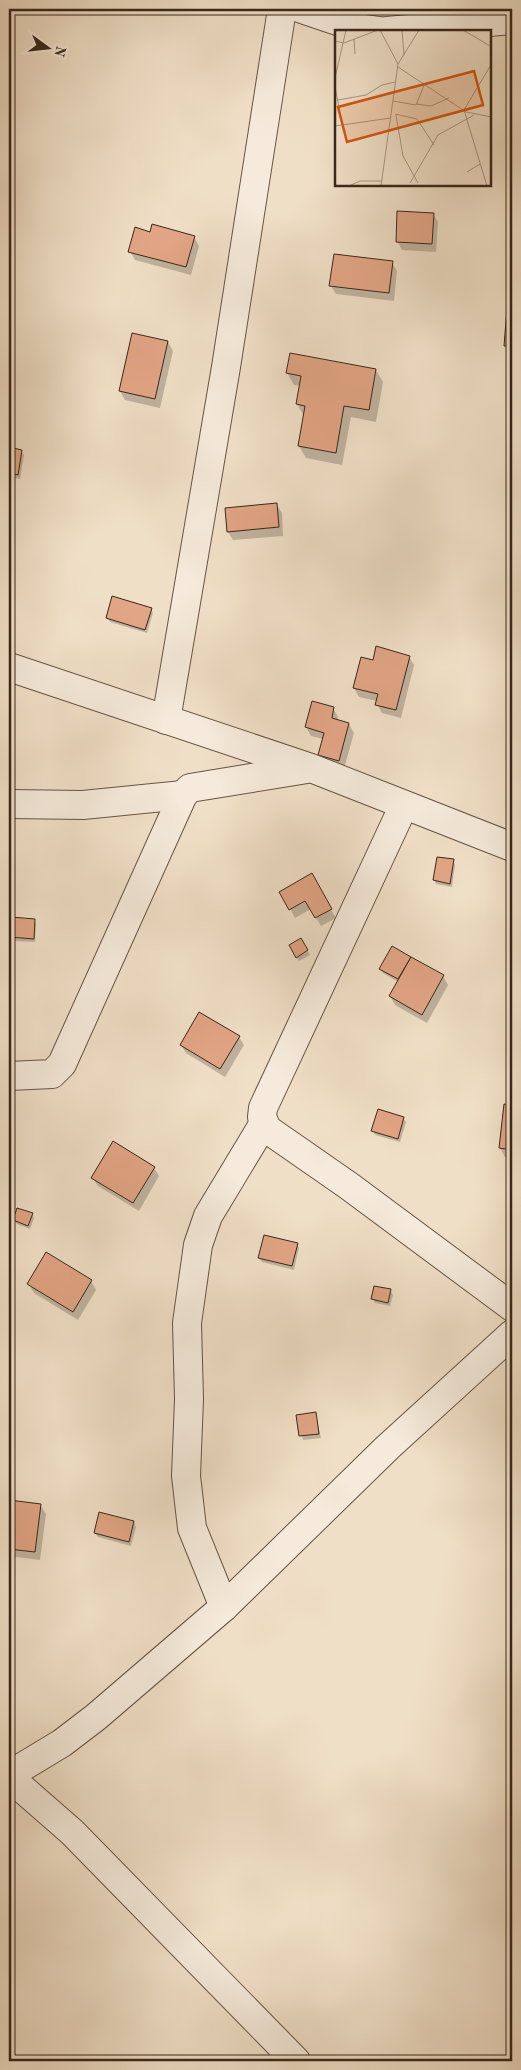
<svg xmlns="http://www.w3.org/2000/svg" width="521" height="2070" viewBox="0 0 521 2070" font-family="'Old Standard TT',serif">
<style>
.shadow{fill:#0003}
.building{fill:#e2a585;stroke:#38261a}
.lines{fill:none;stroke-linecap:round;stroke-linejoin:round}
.street-casing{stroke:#665445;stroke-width:30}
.street{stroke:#f5eadb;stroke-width:28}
.inset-road{fill:none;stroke:#a69582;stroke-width:1}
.view{fill:#d6540d;fill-opacity:0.15;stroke:#d6540d;stroke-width:2.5}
.inset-edge{fill:none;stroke:#38261a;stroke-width:2.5}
</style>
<rect width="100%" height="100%" fill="#f0dfc7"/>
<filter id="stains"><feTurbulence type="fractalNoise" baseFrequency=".004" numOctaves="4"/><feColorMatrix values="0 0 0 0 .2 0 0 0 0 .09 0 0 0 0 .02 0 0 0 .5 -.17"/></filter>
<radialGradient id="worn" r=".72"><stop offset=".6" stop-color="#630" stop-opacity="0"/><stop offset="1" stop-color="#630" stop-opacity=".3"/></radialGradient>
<g class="shadow">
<path d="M 433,214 L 438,222 L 436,252 L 402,250 L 397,241 Z"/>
<path d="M 151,233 L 194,237 L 199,246 L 191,275 L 135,260 L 130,251 Z"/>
<path d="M 392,263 L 397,271 L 394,301 L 336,294 L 331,286 Z"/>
<path d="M 510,284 L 512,284 L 512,354 L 505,345 Z"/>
<path d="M 133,334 L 168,342 L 173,351 L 160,408 L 125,400 L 120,391 Z"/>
<path d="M 376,370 L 383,382 L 376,422 L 351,417 L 342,465 L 306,458 L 299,446 L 304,416 L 297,404 L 300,386 L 294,385 L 287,373 Z"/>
<path d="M 9,448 L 21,451 L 24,455 L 20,479 L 9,477 Z"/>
<path d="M 277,505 L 282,513 L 283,536 L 233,540 L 228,532 Z"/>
<path d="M 151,609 L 153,613 L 147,633 L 110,622 L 107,618 Z"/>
<path d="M 409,657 L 414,665 L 401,718 L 382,713 L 377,704 L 377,701 L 359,697 L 354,688 L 373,661 Z"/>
<path d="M 333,708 L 338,717 L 337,721 L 349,724 L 354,733 L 344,769 L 324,764 L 319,755 L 323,739 L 311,736 L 306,727 Z"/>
<path d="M 453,861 L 455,865 L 452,887 L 436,884 L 434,880 Z"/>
<path d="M 311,875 L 336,918 L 321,926 L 311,909 L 295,918 L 281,892 Z"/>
<path d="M 12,919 L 34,920 L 36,924 L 35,942 L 13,941 L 11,937 Z"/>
<path d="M 301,939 L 310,955 L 299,961 L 290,946 Z"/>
<path d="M 393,948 L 443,976 L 448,985 L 427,1023 L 395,1005 L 390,996 L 398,982 L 383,973 L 381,969 Z"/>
<path d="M 239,1037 L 244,1045 L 225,1077 L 186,1053 L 181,1045 Z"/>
<path d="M 505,1105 L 512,1106 L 512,1157 L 505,1157 L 500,1148 Z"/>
<path d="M 403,1118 L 406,1122 L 400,1142 L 375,1135 L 373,1131 Z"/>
<path d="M 154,1168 L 159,1176 L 139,1211 L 98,1186 L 93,1178 Z"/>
<path d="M 32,1214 L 34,1218 L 30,1229 L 17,1224 L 14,1220 Z"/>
<path d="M 297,1244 L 299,1248 L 294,1270 L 262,1262 L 259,1258 Z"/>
<path d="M 47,1254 L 91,1281 L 96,1290 L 78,1320 L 34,1293 L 29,1284 Z"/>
<path d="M 390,1290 L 393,1295 L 390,1306 L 375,1303 L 373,1299 Z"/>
<path d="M 315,1413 L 321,1438 L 303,1440 L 297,1416 Z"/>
<path d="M 9,1501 L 40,1505 L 46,1514 L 40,1560 L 9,1556 Z"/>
<path d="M 134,1522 L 136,1527 L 131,1546 L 98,1537 L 95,1533 Z"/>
</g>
<g class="building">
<path d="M 397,211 L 434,213 L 432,244 L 396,242 Z"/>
<path d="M 152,224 L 195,236 L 186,267 L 128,252 L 135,227 L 150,232 Z"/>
<path d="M 334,254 L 393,261 L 389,293 L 329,286 Z"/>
<path d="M 509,283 L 512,283 L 512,346 L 504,346 Z"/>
<path d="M 132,333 L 168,341 L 155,399 L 119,391 Z"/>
<path d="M 290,353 L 376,369 L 369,410 L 344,406 L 336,453 L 298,446 L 305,406 L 296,404 L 301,376 L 286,373 Z"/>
<path d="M 9,447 L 22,450 L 18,475 L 9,473 Z"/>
<path d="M 277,503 L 279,527 L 227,532 L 225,508 Z"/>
<path d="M 112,596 L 152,608 L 145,630 L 106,618 Z"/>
<path d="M 376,646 L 410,656 L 396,710 L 375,705 L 378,694 L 353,688 L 361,657 L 373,660 Z"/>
<path d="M 312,701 L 334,707 L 332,718 L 349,723 L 339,761 L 318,755 L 324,733 L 305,727 Z"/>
<path d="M 437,857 L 454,859 L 450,884 L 433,880 Z"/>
<path d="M 312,873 L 332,909 L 315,918 L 305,901 L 289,910 L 279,892 Z"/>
<path d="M 11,917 L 35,919 L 34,939 L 10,937 Z"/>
<path d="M 301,938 L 308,950 L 296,958 L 289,945 Z"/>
<path d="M 392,946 L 411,957 L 398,979 L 379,969 Z"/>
<path d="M 411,957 L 444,975 L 422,1015 L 389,996 Z"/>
<path d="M 199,1012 L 240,1036 L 220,1069 L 180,1045 Z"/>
<path d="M 504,1104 L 512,1105 L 512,1150 L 499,1148 Z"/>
<path d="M 378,1109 L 404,1117 L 398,1139 L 371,1131 Z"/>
<path d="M 113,1141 L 155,1167 L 133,1203 L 91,1178 Z"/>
<path d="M 17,1208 L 33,1213 L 28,1226 L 13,1220 Z"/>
<path d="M 264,1235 L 298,1243 L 292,1266 L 258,1258 Z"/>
<path d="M 46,1252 L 92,1280 L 73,1312 L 27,1284 Z"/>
<path d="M 374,1286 L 391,1289 L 388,1303 L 371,1299 Z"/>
<path d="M 316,1412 L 319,1434 L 299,1436 L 296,1415 Z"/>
<path d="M 9,1500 L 41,1504 L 35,1552 L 9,1549 Z"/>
<path d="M 99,1512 L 134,1521 L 129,1542 L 94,1533 Z"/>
</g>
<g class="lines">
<defs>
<g id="street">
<path d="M 302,9 L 358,28 L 380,31"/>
<path d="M 387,31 L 512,20"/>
<path d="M 9,667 L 311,768 L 512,847"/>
<path d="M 166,720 L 226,367 L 282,9"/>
<path d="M 9,804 L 83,805 L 183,795"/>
<path d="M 404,805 L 263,1108 L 262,1117 L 267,1129 L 349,1186 L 512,1307"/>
<path d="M 9,1076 L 52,1074 L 62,1064 L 183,795 L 190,788 L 307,769"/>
<path d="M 224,1607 L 192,1528 L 186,1476 L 189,1399 L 187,1323 L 198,1245 L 208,1216 L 264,1123"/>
<path d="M 9,1775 L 62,1743 L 96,1717 L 224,1607 L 388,1447 L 512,1334"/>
<path d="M 9,1777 L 72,1832 L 296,2061"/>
</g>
</defs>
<use href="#street" class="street-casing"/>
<use href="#street" class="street"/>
</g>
<g transform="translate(335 30)">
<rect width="156" height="156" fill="#f0dfc7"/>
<path class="inset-road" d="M 45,0 L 63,34M 67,0 L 69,25M 128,0 L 157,17M 19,9 L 20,24M 0,11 L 9,13 L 43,0M 63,37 L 131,82 L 157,87M 0,48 L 11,0M 0,57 L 7,93M 3,70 L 31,65 L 47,55 L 60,52M 58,71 L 81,75 L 90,53M 81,74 L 96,76 L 114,68M 60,84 L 82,89 L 99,115M 61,85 L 68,126 L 83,153M 0,96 L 56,88M 132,142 L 145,134M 75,153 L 103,105 L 139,85M 14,156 L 25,151 L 47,151M 46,156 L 63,34 L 84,0M 152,156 L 129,80 L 157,33"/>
<path class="view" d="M 139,41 L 148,75 L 12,112 L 3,77 Z"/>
<rect width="156" height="156" class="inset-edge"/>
</g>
<rect width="521" height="2070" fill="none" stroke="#f0dfc7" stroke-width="30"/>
<rect x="10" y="10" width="501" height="2050" fill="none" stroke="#38261a" stroke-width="2.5"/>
<rect x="15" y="15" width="491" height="2040" fill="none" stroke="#38261a"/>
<g transform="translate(48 48) rotate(105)" stroke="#f5eadb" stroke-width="4" paint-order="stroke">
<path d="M0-4L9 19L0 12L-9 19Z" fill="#38261a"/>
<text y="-8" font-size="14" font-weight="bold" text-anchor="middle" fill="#38261a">N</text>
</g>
<rect width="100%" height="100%" filter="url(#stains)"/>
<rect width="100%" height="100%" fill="url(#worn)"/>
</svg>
